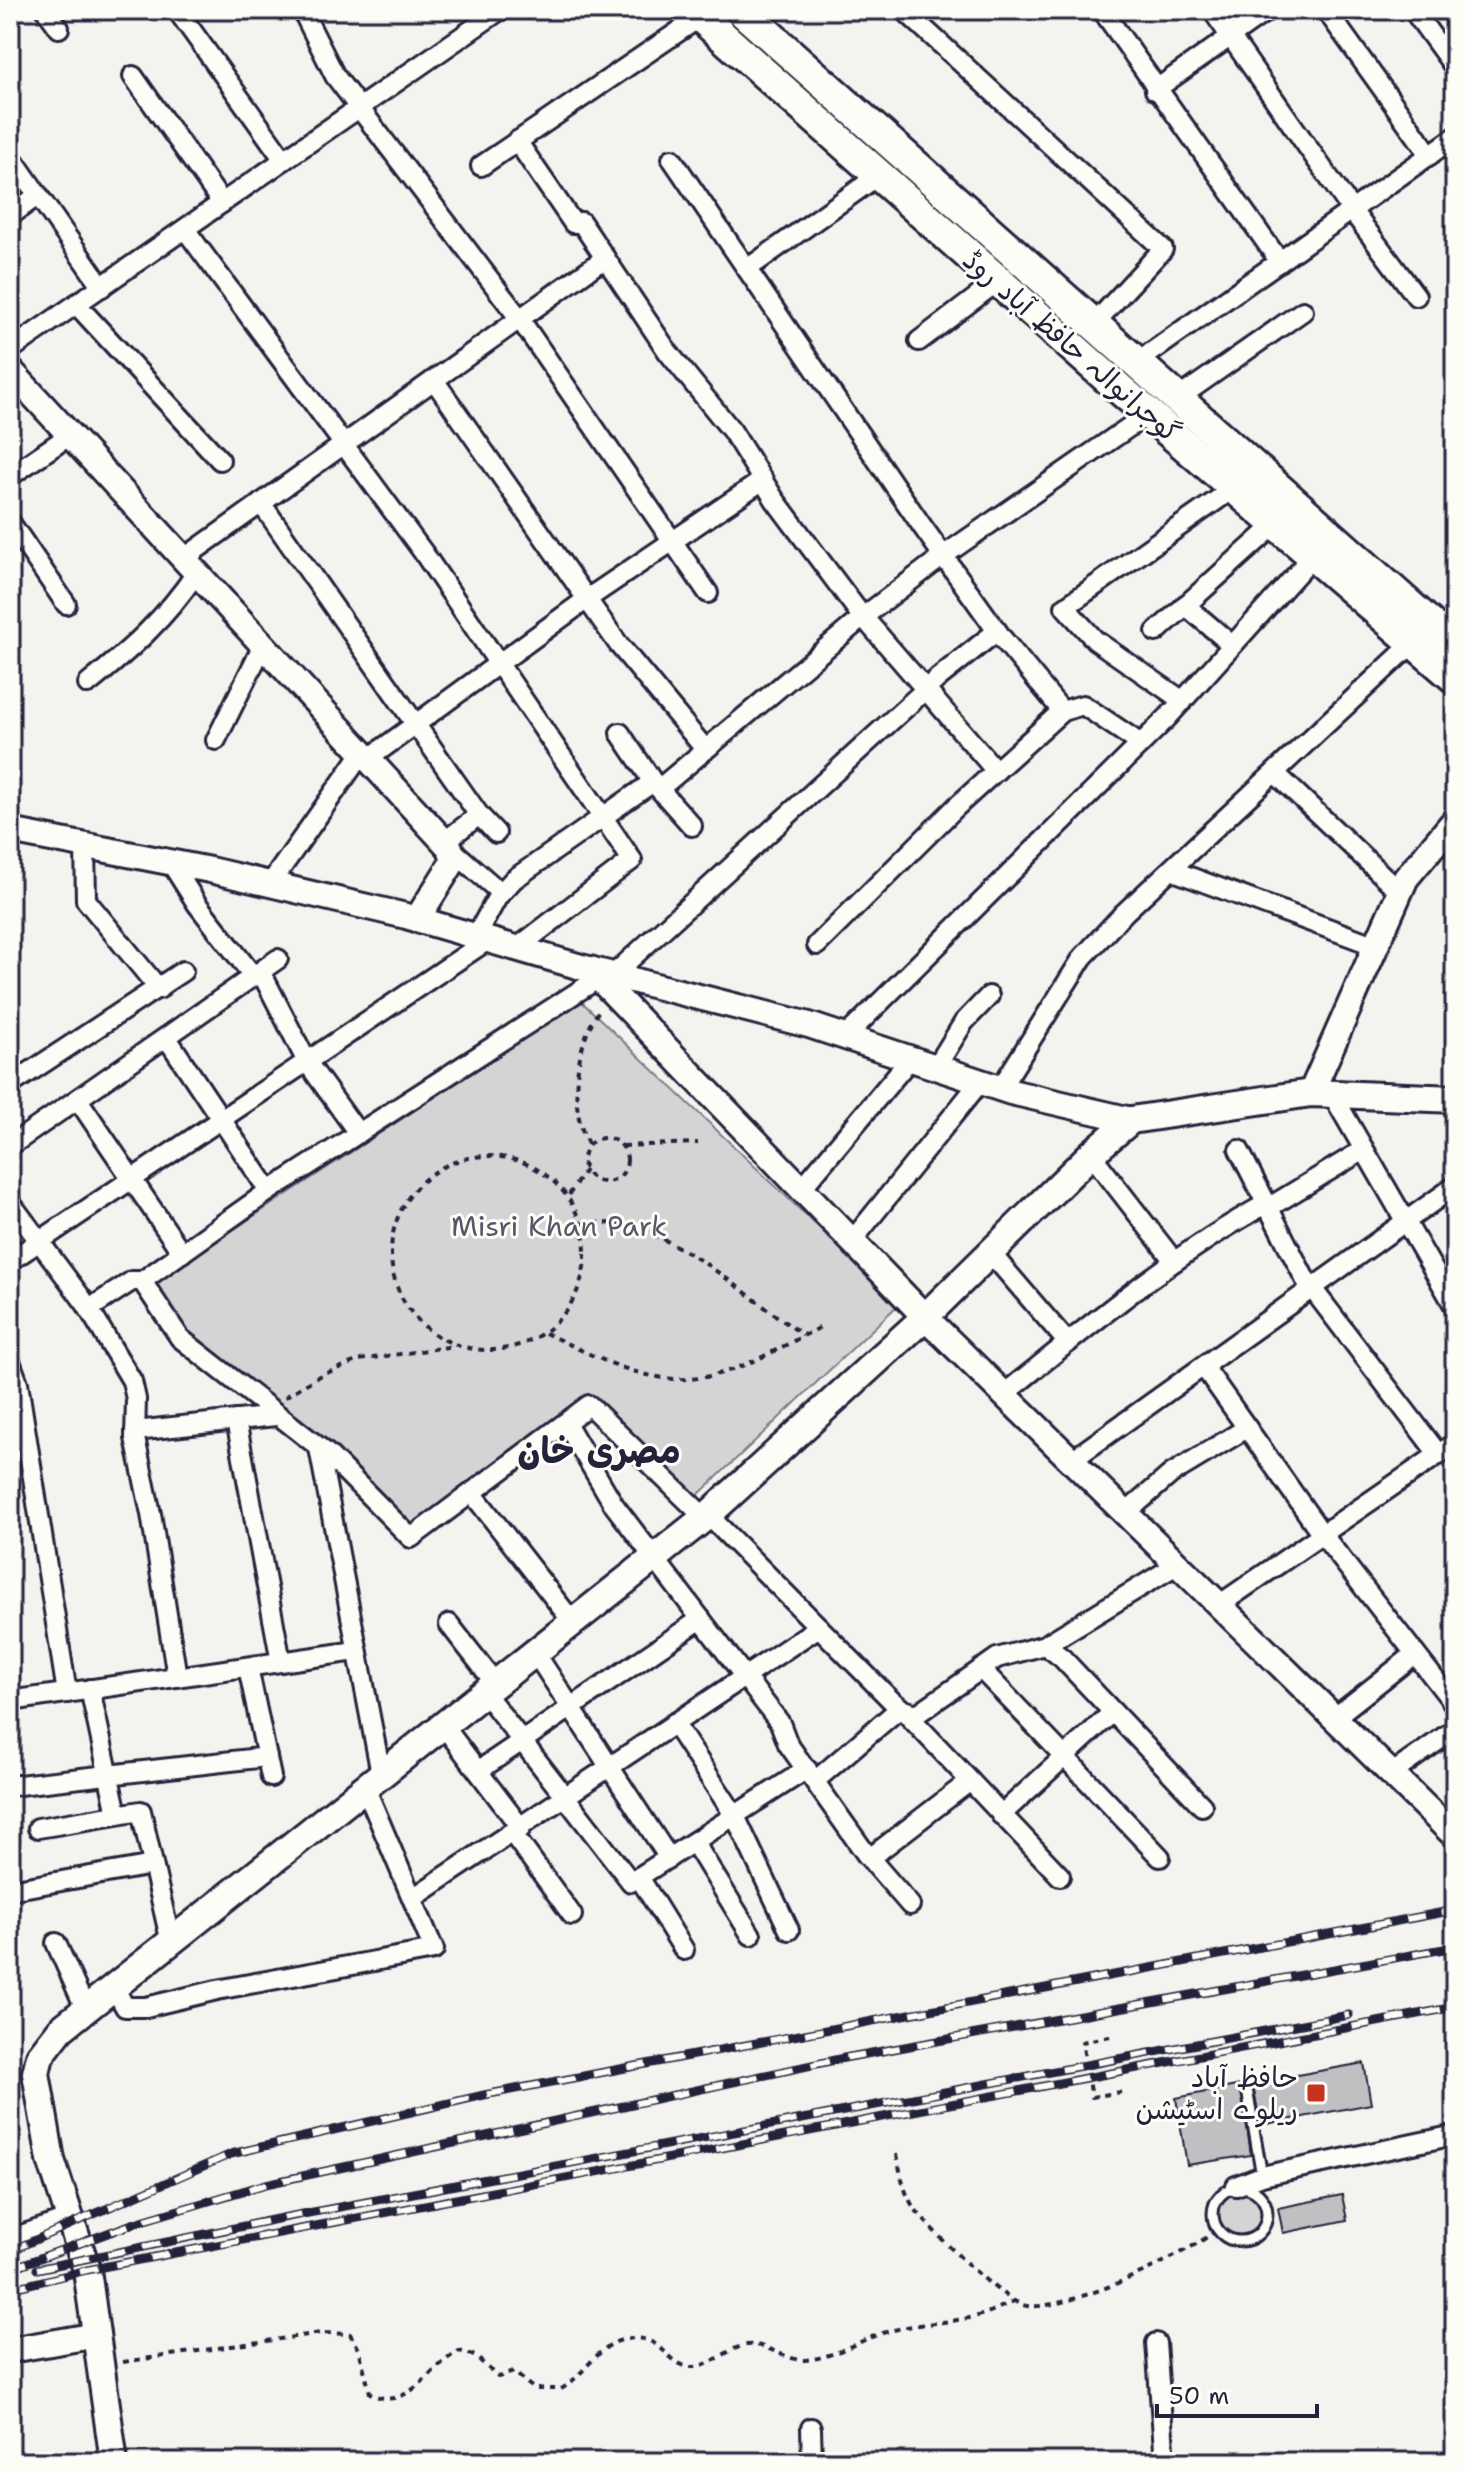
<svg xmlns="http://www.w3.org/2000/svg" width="1465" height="2472" viewBox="0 0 1465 2472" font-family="'Shantell Sans','Playpen Sans Arabic',sans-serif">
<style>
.green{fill:#d5d4d5;stroke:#7c7b88;stroke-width:2}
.building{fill:#c0bfc2;stroke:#22223b;stroke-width:2}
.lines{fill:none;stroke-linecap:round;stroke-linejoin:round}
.service-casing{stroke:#22223b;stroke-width:15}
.minor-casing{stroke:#22223b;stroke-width:24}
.tertiary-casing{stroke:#22223b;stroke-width:30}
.secondary-casing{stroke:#22223b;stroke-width:32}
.primary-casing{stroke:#22223b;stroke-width:36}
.path{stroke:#22223b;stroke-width:4;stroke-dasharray:6 6;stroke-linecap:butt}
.service{stroke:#fdfcf7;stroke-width:9}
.minor{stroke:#fdfcf7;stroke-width:18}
.tertiary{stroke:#fdfcf7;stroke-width:24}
.secondary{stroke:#fdfcf7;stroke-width:26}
.primary{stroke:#fdfcf7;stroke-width:30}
.rail-casing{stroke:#22223b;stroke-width:9}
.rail{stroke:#fdfcf7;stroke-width:6;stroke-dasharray:18;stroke-linecap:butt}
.path-bridge{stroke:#22223b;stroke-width:4;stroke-dasharray:6 6;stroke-linecap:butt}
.poi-dot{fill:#c8321e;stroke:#fdfcf7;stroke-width:3}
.labels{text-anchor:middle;stroke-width:6;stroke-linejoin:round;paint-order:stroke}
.street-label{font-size:28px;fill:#22223b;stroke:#fdfcf7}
.park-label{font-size:28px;fill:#585769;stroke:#fdfcf7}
.poi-label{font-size:28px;fill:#22223b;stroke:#fdfcf7;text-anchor:end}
.district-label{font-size:36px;font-weight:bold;fill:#22223b;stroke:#fdfcf7}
</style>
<rect width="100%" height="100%" fill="#f4f3ef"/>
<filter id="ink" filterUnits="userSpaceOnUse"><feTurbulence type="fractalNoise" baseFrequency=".0125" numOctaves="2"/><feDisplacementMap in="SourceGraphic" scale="16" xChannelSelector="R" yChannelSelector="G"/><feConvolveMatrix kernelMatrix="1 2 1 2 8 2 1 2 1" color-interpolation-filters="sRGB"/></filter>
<g filter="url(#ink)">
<g class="green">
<path d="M 581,1001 L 899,1304 L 696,1497 L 590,1399 L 412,1529 L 196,1342 L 152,1283 Z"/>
<circle cx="1240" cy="2213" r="22"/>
</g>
<g class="building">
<path d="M 1364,2063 L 1371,2104 L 1261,2125 L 1252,2083 Z"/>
<path d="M 1241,2085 L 1251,2155 L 1187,2165 L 1176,2098 Z"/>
<path d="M 1342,2195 L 1347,2220 L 1283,2233 L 1278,2208 Z"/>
</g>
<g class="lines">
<defs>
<g id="service">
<path d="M 1247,2089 L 1262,2176"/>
<circle cx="1240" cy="2214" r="27"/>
</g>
<g id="minor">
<path d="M 46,10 L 59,28"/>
<path d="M 177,10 L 284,160"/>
<path d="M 302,10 L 335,76 L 519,318 L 708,593"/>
<path d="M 904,10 L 1163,249 L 1093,325"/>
<path d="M 1102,10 L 1280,262"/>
<path d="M 1212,10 L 1353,212 L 1416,296"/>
<path d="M 1326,10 L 1430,155"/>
<path d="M 1413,10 L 1455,68"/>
<path d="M 133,76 L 222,203"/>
<path d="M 1155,90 L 1268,10"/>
<path d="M 517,141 L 573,223 L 581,222 L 668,352 L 732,431 L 775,500 L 858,611 L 996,771"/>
<path d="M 10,155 L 102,287"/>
<path d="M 672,159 L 922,526 L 1002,638 L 1062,711"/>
<path d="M 481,166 L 700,17"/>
<path d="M 10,216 L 38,195"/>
<path d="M 185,229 L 423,552 L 632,860 L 517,948"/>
<path d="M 747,269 L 879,175"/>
<path d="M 76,304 L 220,460"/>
<path d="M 919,341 L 998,281"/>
<path d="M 10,350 L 500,10"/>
<path d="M 1136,363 L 1455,137"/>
<path d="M 434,380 L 619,645 L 705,749"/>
<path d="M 1177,399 L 1303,311"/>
<path d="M 10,476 L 70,435"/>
<path d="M 261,503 L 479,815 L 496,833"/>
<path d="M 10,522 L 66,604"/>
<path d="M 183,559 L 605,258"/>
<path d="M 1185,605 L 1232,645"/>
<path d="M 1156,632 L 1276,524"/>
<path d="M 88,684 C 130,650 166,618 196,573"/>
<path d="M 1183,701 L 1095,640 L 1065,607 L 1234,488"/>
<path d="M 620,733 L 653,782 L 692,826"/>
<path d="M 216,740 L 263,645"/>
<path d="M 368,759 L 587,599 L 763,480"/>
<path d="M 1275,773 L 1400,892"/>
<path d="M 660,788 L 863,617 L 943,556 L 1148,414"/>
<path d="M 444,842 L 479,815"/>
<path d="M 85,846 L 86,900 L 159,989"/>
<path d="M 450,848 L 501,893"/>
<path d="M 171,863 L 197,904 L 254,977"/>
<path d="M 1171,870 L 1376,946"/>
<path d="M 270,884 L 362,753"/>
<path d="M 476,936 L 498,896 L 514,879 L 653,782"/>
<path d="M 817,945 L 956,807 L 1062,711 L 1083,705 L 1141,744"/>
<path d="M 261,972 L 307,1062 L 358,1133"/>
<path d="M 613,975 L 938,678 L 997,631"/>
<path d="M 845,1037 L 1168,717 L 1313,556"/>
<path d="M 167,1038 L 269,1191"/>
<path d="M 936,1067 L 964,1022 L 989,996"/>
<path d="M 10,1085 L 183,971"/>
<path d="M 1000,1089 L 1083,957 L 1124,913 L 1414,642"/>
<path d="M 1332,1094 L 1455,1307"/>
<path d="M 79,1101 L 182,1253"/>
<path d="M 10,1146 L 278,959"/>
<path d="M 1239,1150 L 1305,1279 L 1439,1455"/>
<path d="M 1091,1154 L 1174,1261"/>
<path d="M 802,1188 L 910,1059"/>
<path d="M 10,1202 L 86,1304 L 132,1381 L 136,1399 L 135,1438 L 151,1514 L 177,1677"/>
<path d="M 1268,1208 L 1363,1150"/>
<path d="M 852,1241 L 980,1082"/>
<path d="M 989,1251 L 1068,1343"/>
<path d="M 10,1261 L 488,940"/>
<path d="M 142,1281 L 180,1338 L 329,1455 L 411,1538 L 589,1405 L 705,1518"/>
<path d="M 89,1309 L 132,1281 L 142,1281 L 269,1191 L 599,978"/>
<path d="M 10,1361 L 18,1383 L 67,1693"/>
<path d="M 1204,1367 L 1322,1534 L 1455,1705"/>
<path d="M 1004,1394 C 1089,1326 1171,1256 1266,1204"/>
<path d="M 236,1420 L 281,1662"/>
<path d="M 566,1423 L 614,1505 L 780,1723 L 788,1744 L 866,1854 L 910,1905"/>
<path d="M 135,1431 L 276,1416"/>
<path d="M 319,1448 L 381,1774"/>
<path d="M 1072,1460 L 1455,1186"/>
<path d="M 473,1494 L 572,1621"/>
<path d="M 1126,1513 L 1171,1474 L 1247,1428"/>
<path d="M 708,1515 L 891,1700 L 903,1710 L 917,1714 L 997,1658 L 1045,1645 L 1178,1564"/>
<path d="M 1219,1605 L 1455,1443"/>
<path d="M 449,1624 L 495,1683"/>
<path d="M 1045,1645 L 1062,1658 L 1202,1806"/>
<path d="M 534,1651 L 669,1858"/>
<path d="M 248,1667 L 271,1777"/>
<path d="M 981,1669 L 1160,1857"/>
<path d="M 90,1689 L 117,1814"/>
<path d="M 484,1692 L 631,1882 L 807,1769"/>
<path d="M 10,1701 L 356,1651"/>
<path d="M 903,1710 L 1060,1876"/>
<path d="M 1334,1718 L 1415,1654"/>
<path d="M 674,1723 L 735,1816 L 789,1930"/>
<path d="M 443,1725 L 521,1828"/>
<path d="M 478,1771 L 701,1619"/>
<path d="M 1391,1774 L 1455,1729"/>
<path d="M 816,1780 L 900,1708"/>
<path d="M 10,1786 L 267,1757"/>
<path d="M 1001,1815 L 1113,1712"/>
<path d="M 38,1828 L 141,1811 L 171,1943"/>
<path d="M 513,1834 L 572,1915"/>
<path d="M 694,1842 L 751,1935"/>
<path d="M 870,1858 L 970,1781"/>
<path d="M 639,1877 L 684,1950"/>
<path d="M 10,1890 L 153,1865"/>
<path d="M 413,1898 L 819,1627"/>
<path d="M 56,1943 L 86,2010"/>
<path d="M 114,1987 L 125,2007 L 146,2007 L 217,1990 L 434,1950 L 365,1787"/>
<path d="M 1236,2186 L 1262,2176 L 1455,2135"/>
<path d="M 10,2239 L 70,2218"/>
<path d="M 1156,2343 L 1165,2462"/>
<path d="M 811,2428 L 812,2462"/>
</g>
<g id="tertiary">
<path d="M 10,370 L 450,848 L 454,860 L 417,919"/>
<path d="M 10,831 L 210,870 L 406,916 L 581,967 L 809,1025 L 1011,1092 L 1131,1120"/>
<path d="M 590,969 L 925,1317 L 1455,1836"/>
<path d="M 1311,1093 L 1406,878 L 1455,820"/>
<path d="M 10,2350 L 97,2335"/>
</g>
<path id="secondary" d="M 114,2462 L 87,2270 L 51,2160 L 36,2073 L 40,2056 L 61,2029 L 708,1515 L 925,1317 L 1091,1154 L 1131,1120 L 1311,1093 L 1455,1099"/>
<g id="primary">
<path d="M 693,10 L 1122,391 L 1455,678"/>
<path d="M 741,10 L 1455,646"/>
</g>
</defs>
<use href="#service" class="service-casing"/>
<use href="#minor" class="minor-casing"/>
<use href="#tertiary" class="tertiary-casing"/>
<use href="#secondary" class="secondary-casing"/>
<use href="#primary" class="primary-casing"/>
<g class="path">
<circle cx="605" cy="1160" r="22"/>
<path d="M 588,1144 C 568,1106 575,1044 600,1009"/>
<path d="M 623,1146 L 698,1143"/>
<circle cx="488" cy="1253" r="97"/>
<path d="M 569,1195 L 585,1170"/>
<path d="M 582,1224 C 663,1212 741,1295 804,1335"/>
<path d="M 545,1333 C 597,1357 654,1391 714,1375 C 751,1366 786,1344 821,1327"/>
<path d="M 285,1397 L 319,1376 L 359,1360 L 454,1346"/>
<path d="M 897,2154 C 900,2171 903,2191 913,2206 C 927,2227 1004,2304 1027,2306 C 1069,2311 1185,2256 1218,2229"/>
<path d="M 123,2362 L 321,2333 L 350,2334 L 359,2349 L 370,2393 C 407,2415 431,2365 459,2351 L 475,2356 L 498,2377 L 514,2372 L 534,2389 L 561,2389 C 583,2377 597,2346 622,2340 C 663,2330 666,2367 692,2367 C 712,2367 727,2348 747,2345 C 766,2342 785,2361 805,2360 C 838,2357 859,2339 890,2331 C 918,2323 947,2323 974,2317 C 987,2314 1001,2307 1014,2301"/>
</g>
<use href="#service" class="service"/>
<use href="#minor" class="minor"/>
<use href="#tertiary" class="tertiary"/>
<use href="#secondary" class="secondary"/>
<use href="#primary" class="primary"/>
<defs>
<g id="rail">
<path d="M 10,2251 L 231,2154 L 484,2095 L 1455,1910"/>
<path d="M 10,2269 L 135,2223 L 266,2184 L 844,2058 L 1455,1947"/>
<path d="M 37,2269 L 282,2218 L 1349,2015"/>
<path d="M 10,2289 L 87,2270 L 1455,2007"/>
</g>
</defs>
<use href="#rail" class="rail-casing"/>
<use href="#rail" class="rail"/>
<path class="path-bridge" d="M 1110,2036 L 1082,2042 L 1092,2097 L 1121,2092"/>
</g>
</g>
<rect class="poi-dot" x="1306" y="2083" width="20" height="20" rx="4"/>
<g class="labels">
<g class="street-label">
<text transform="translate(1072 346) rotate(41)" y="10">گوجرانوالہ حافظ آباد روڈ</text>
</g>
<g class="park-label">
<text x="559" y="1236">Misri Khan Park</text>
</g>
<g class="poi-label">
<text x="1298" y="2087">حافظ آباد<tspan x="1298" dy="32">ریلوے اسٹیشن</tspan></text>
</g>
<g class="district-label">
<text x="599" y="1463">مصری خان</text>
</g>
</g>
<rect width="1465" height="2472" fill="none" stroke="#fdfcf7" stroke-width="40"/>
<rect x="20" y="20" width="1425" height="2432" fill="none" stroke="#22223b" stroke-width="3" filter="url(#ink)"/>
<path d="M1157 2404v12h160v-12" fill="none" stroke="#22223b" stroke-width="4"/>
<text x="1169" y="2404" font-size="24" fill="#22223b" stroke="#fdfcf7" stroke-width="6" paint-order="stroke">50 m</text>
</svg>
